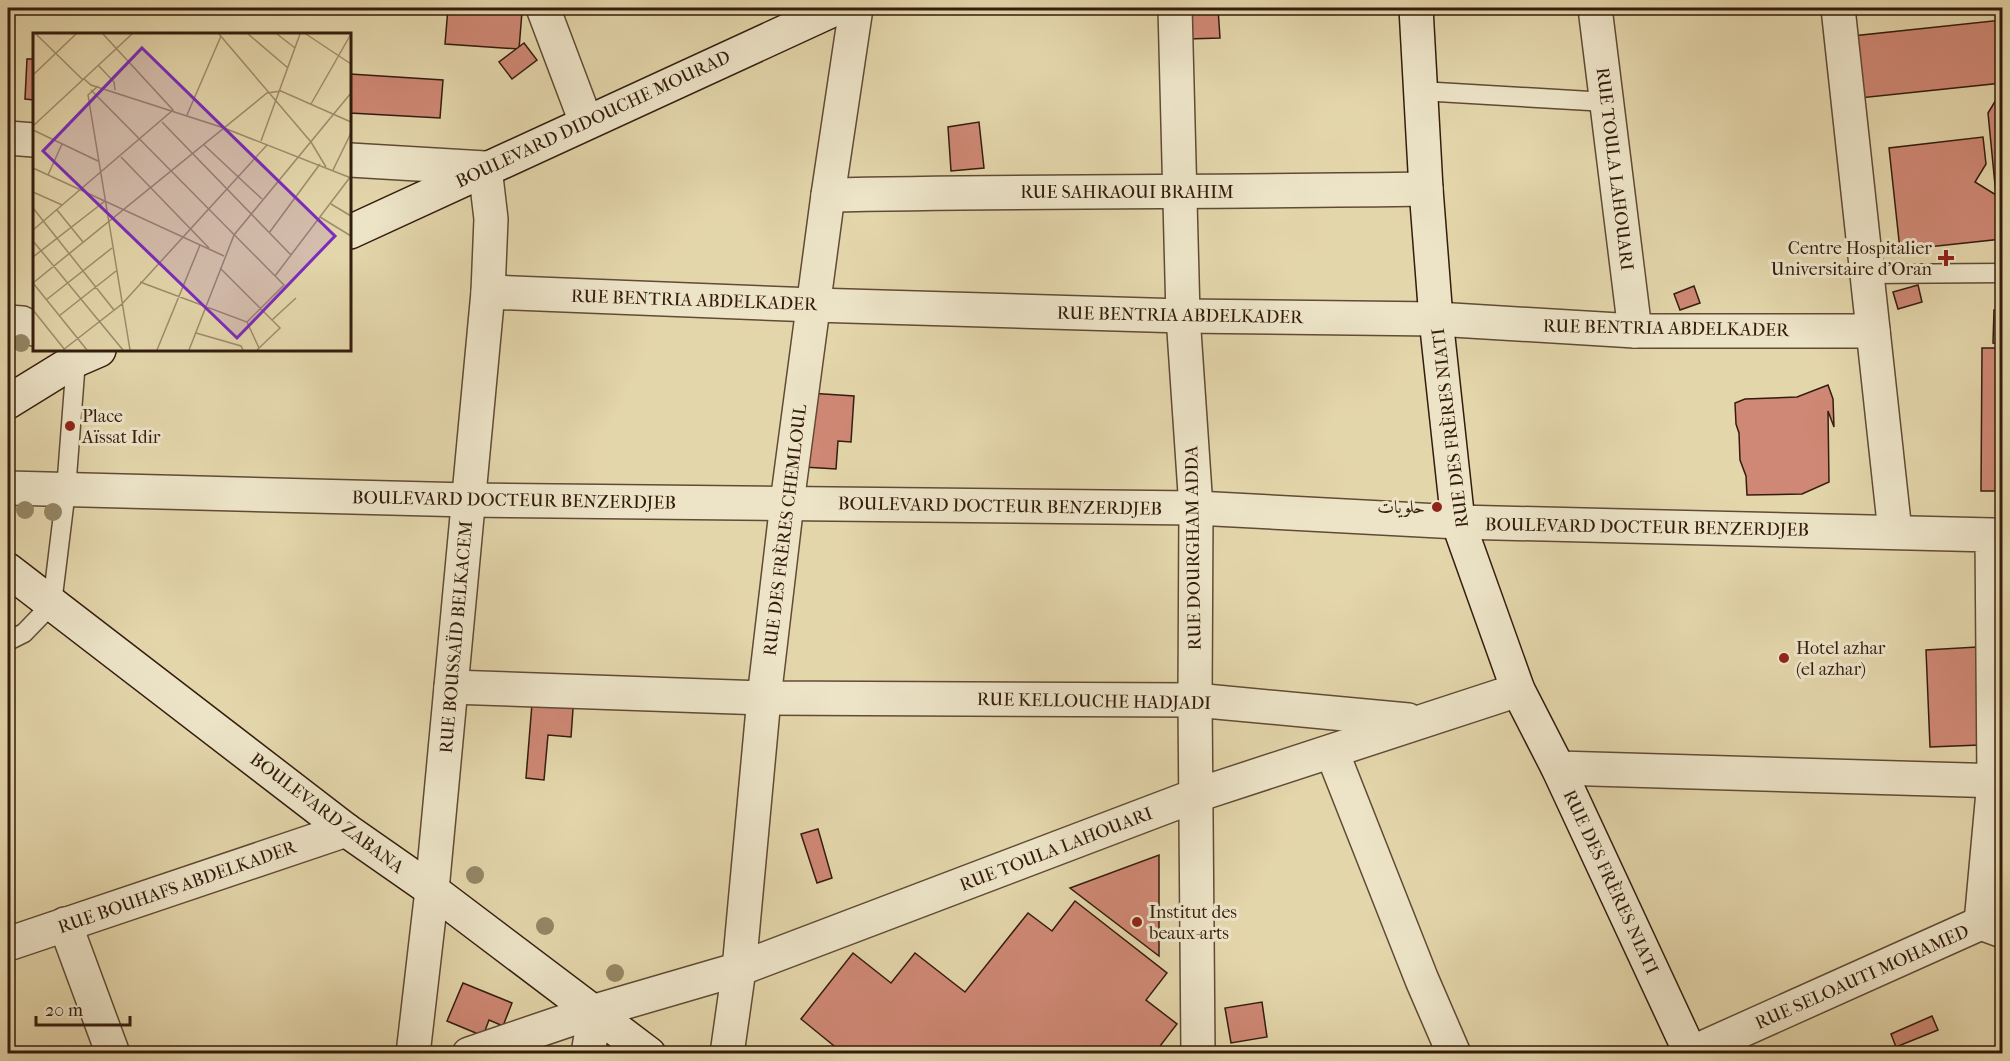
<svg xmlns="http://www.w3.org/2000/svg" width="2010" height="1061" viewBox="0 0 2010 1061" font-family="'IM FELL French Canon',Amiri,serif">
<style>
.building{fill:#cf8875;stroke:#341d0e;stroke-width:1.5}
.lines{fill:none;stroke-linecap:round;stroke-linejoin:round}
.service-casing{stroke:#604b35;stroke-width:21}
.minor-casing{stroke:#604b35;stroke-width:36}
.tertiary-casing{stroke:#604b35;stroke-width:36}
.secondary-casing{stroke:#341d0e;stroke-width:36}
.service{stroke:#ede4c8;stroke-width:18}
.minor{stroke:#ede4c8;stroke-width:33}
.tertiary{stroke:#ede4c8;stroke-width:33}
.secondary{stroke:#ede4c8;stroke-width:33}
.tree{fill:#958665}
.poi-dot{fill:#8f2418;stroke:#ede4c8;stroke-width:2}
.labels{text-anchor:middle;stroke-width:6;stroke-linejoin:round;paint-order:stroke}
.street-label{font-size:18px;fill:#341d0e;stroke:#ede4c8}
.poi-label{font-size:18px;fill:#341d0e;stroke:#ede4c8;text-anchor:start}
.inset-road{fill:none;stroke:#9e8c6c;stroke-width:1.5}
.view{fill:#7b2cbf;fill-opacity:0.15;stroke:#7b2cbf;stroke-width:3}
.inset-edge{fill:none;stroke:#341d0e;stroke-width:3}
</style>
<rect width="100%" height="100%" fill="#e4d6ab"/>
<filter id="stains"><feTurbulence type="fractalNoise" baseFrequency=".00333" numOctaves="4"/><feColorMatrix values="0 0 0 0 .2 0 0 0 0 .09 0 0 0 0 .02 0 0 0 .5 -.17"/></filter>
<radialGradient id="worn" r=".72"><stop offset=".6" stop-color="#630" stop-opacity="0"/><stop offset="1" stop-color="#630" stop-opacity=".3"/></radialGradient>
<g class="building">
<path d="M 448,8 L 522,12 L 519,49 L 445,44 Z"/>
<path d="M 1187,8 L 1218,8 L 1220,38 L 1188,39 Z"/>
<path d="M 2002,20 L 2002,83 L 1850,99 L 1843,37 Z"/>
<path d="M 524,43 L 537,60 L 512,79 L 499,62 Z"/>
<path d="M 27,59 L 34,59 L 34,100 L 25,99 Z"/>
<path d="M 350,74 L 443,80 L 440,118 L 350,113 Z"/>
<path d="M 2002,90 L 2002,239 L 1900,250 L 1889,148 L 1983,137 L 1986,164 L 1975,182 L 1996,195 L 1988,113 Z"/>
<path d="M 979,122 L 984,168 L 951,171 L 948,127 Z"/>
<path d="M 1918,285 L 1922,302 L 1898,309 L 1893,292 Z"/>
<path d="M 1694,286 L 1700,303 L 1680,310 L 1674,294 Z"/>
<path d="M 1994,310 L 2002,310 L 2002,344 L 1993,343 Z"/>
<path d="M 1982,348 L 2002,348 L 2002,491 L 1981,491 Z"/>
<path d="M 1828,385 L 1833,399 L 1834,427 L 1828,411 L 1829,482 L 1802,494 L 1747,495 L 1746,476 L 1740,460 L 1739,433 L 1736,424 L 1735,403 L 1745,399 L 1797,397 Z"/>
<path d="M 809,393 L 854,396 L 851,442 L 838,441 L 836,469 L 804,467 Z"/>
<path d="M 1977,647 L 1980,745 L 1930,747 L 1926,650 Z"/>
<path d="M 533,691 L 574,695 L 571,737 L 548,735 L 544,780 L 526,778 Z"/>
<path d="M 818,829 L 832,878 L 817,883 L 801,834 Z"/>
<path d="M 1159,855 L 1159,956 L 1070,888 Z"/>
<path d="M 1075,901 L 1167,973 L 1146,1000 L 1177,1024 L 1154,1054 L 844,1054 L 801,1019 L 853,953 L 891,983 L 915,953 L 965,992 L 1028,913 L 1052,931 Z"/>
<path d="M 463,983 L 512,1003 L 503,1026 L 489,1020 L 483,1036 L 447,1021 Z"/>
<path d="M 1262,1002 L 1267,1037 L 1231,1043 L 1225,1008 Z"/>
<path d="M 1932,1016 L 1938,1030 L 1896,1047 L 1891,1034 Z"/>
</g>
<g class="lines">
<defs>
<g id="service">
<path d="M 1420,91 L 1607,102"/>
<path d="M 1867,274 L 2002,273"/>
<path d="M 8,640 L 12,639 L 24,633 L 52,604 L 66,490 L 76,360"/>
</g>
<g id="minor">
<path d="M 543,8 L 586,122"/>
<path d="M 1175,8 L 1183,316 L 1196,508 L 1195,700 L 1198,1054"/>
<path d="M 1595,8 L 1635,331"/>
<path d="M 1838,8 L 1895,532"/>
<path d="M 8,138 L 34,140"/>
<path d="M 350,160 L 485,168 L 491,219 L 488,292 L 432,890 L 413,1054"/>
<path d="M 828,195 C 1027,191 1226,192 1426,189"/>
<path d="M 488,292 L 814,305 L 1183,316 L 1436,319 L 1635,331 L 1873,331"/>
<path d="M 8,322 L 22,323 L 34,329"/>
<path d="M 1458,522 L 1992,535 L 1994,781 L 1981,923"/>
<path d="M 451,687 L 764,698 L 1195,700 L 1408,720"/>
<path d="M 1332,752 L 1422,980 L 1454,1054"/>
<path d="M 1558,768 L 2002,781"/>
<path d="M 65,924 L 113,1054"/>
<path d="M 8,944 L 346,830"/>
<path d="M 469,1054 L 595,1011 L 739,969 L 1197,795 L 1518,690"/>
<path d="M 588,1054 L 595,1011"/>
<path d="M 727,1054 L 739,969 L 764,698 L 787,503 L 828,195 L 856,8"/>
<path d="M 1689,1054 L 1981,923 L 2000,930"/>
</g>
<path id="tertiary" d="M 8,488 L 469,500 L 1196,508 L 1458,522"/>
<g id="secondary">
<path d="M 1416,8 L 1426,189 L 1436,319 L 1458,522 L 1518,690 L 1558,768 L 1691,1054"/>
<path d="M 350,232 L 837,8"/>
<path d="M 8,402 L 76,360 L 99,350"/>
<path d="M 8,570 L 346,830 L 432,890 L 649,1054"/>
</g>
</defs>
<use href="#service" class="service-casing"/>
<use href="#minor" class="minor-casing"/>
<use href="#tertiary" class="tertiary-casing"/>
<use href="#secondary" class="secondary-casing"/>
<use href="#service" class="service"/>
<use href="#minor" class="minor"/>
<use href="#tertiary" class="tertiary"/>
<use href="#secondary" class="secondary"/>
</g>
<g class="tree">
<circle cx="21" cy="343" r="9"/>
<circle cx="25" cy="510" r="9"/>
<circle cx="53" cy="512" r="9"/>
<circle cx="475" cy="875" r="9"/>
<circle cx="545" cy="926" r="9"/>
<circle cx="615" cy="973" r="9"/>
</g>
<g class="poi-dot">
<path d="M1943 249h6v6h6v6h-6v6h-6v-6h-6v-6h6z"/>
<circle cx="70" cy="426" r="6"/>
<circle cx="1437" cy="507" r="6"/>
<circle cx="1784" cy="658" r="6"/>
<circle cx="1137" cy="922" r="6"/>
</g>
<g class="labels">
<g class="street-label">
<text transform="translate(593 119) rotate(-25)" y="6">BOULEVARD DIDOUCHE MOURAD</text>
<text transform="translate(1615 169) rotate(83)" y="6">RUE TOULA LAHOUARI</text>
<text x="1127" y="198">RUE SAHRAOUI BRAHIM</text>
<text transform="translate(694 300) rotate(2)" y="6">RUE BENTRIA ABDELKADER</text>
<text transform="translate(1180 315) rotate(1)" y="6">RUE BENTRIA ABDELKADER</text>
<text transform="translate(1666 328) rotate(1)" y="6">RUE BENTRIA ABDELKADER</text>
<text transform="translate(1450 428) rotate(-97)" y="6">RUE DES FRÈRES NIATI</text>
<text transform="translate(514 500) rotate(1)" y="6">BOULEVARD DOCTEUR BENZERDJEB</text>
<text transform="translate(1000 506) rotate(1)" y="6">BOULEVARD DOCTEUR BENZERDJEB</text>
<text transform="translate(1647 527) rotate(1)" y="6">BOULEVARD DOCTEUR BENZERDJEB</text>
<text transform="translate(785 530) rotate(-83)" y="6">RUE DES FRÈRES CHEMLOUL</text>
<text transform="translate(1193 548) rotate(-91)" y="6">RUE DOURGHAM ADDA</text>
<text transform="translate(456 637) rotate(-85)" y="6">RUE BOUSSAÏD BELKACEM</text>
<text transform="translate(1094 701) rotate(1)" y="6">RUE KELLOUCHE HADJADI</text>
<text transform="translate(327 813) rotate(37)" y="6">BOULEVARD ZABANA</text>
<text transform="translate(1056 849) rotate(-21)" y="6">RUE TOULA LAHOUARI</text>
<text transform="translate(1611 882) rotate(65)" y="6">RUE DES FRÈRES NIATI</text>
<text transform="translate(177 887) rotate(-19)" y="6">RUE BOUHAFS ABDELKADER</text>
<text transform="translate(1862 977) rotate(-24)" y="6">RUE SELOAUTI MOHAMED</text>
</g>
<g class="poi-label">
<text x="1932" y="254" text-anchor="end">Centre Hospitalier<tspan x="1932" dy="21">Universitaire d'Oran</tspan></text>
<text x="82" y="422">Place<tspan x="82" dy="21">Aïssat Idir</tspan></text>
<text x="1425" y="513" text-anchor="end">حلويات</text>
<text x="1796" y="654">Hotel azhar<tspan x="1796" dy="21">(el azhar)</tspan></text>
<text x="1149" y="918">Institut des<tspan x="1149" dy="21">beaux-arts</tspan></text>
</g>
</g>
<g transform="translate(33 33)">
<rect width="318" height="318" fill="#e4d6ab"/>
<path class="inset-road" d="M 3,1 L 50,47M 186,1 L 278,109 L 293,134M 215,1 L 255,35M 244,1 L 262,15M 273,1 L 318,31M 65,32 L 81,49 L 82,57M 0,42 L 43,1M 51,46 L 58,52 L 191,95 L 318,145M 65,53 L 55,62 L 97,317M 58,57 L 251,252 L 214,289M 278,71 L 318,1M 154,82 L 188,3M 129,89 L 258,222M 0,93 L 99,1M 0,97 L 65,128M 228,108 L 267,1M 170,111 L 229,166M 88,124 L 176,215M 0,135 L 191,223M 300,137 L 318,100M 15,142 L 29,111M 0,159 L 29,172M 298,171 L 318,183M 0,175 L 81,277M 24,177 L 50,209M 287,184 L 318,203M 0,197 L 140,77 L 70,1M 236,200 L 287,131M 0,208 L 90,317M 0,224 L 72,168M 187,235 L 247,295 L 224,317M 242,243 L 318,143M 107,249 L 214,289 L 226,315M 0,250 L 234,60 L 248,58 L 318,89M 0,250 L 54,317M 13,267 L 79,215M 0,277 L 32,317M 26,283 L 83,238M 239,287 L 263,265M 163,300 L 208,313 L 210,317M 30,317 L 89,271 L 234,112M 124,317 L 167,212M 156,317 L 201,202 L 318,60"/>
<path class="view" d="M 109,15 L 302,203 L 204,305 L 10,118 Z"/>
<rect width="318" height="318" class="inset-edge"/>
</g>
<rect width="2010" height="1061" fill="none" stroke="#e4d6ab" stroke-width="30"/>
<rect x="9" y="9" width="1992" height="1043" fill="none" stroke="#341d0e" stroke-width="3"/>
<rect x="15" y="15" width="1980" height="1031" fill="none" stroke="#341d0e" stroke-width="1.5"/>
<path d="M36 1016v9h94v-9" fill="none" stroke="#341d0e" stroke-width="3"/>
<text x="45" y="1016" font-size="18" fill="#341d0e" stroke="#ede4c8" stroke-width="4.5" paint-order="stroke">20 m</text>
<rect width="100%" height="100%" filter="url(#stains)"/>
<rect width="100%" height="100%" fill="url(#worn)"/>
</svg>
